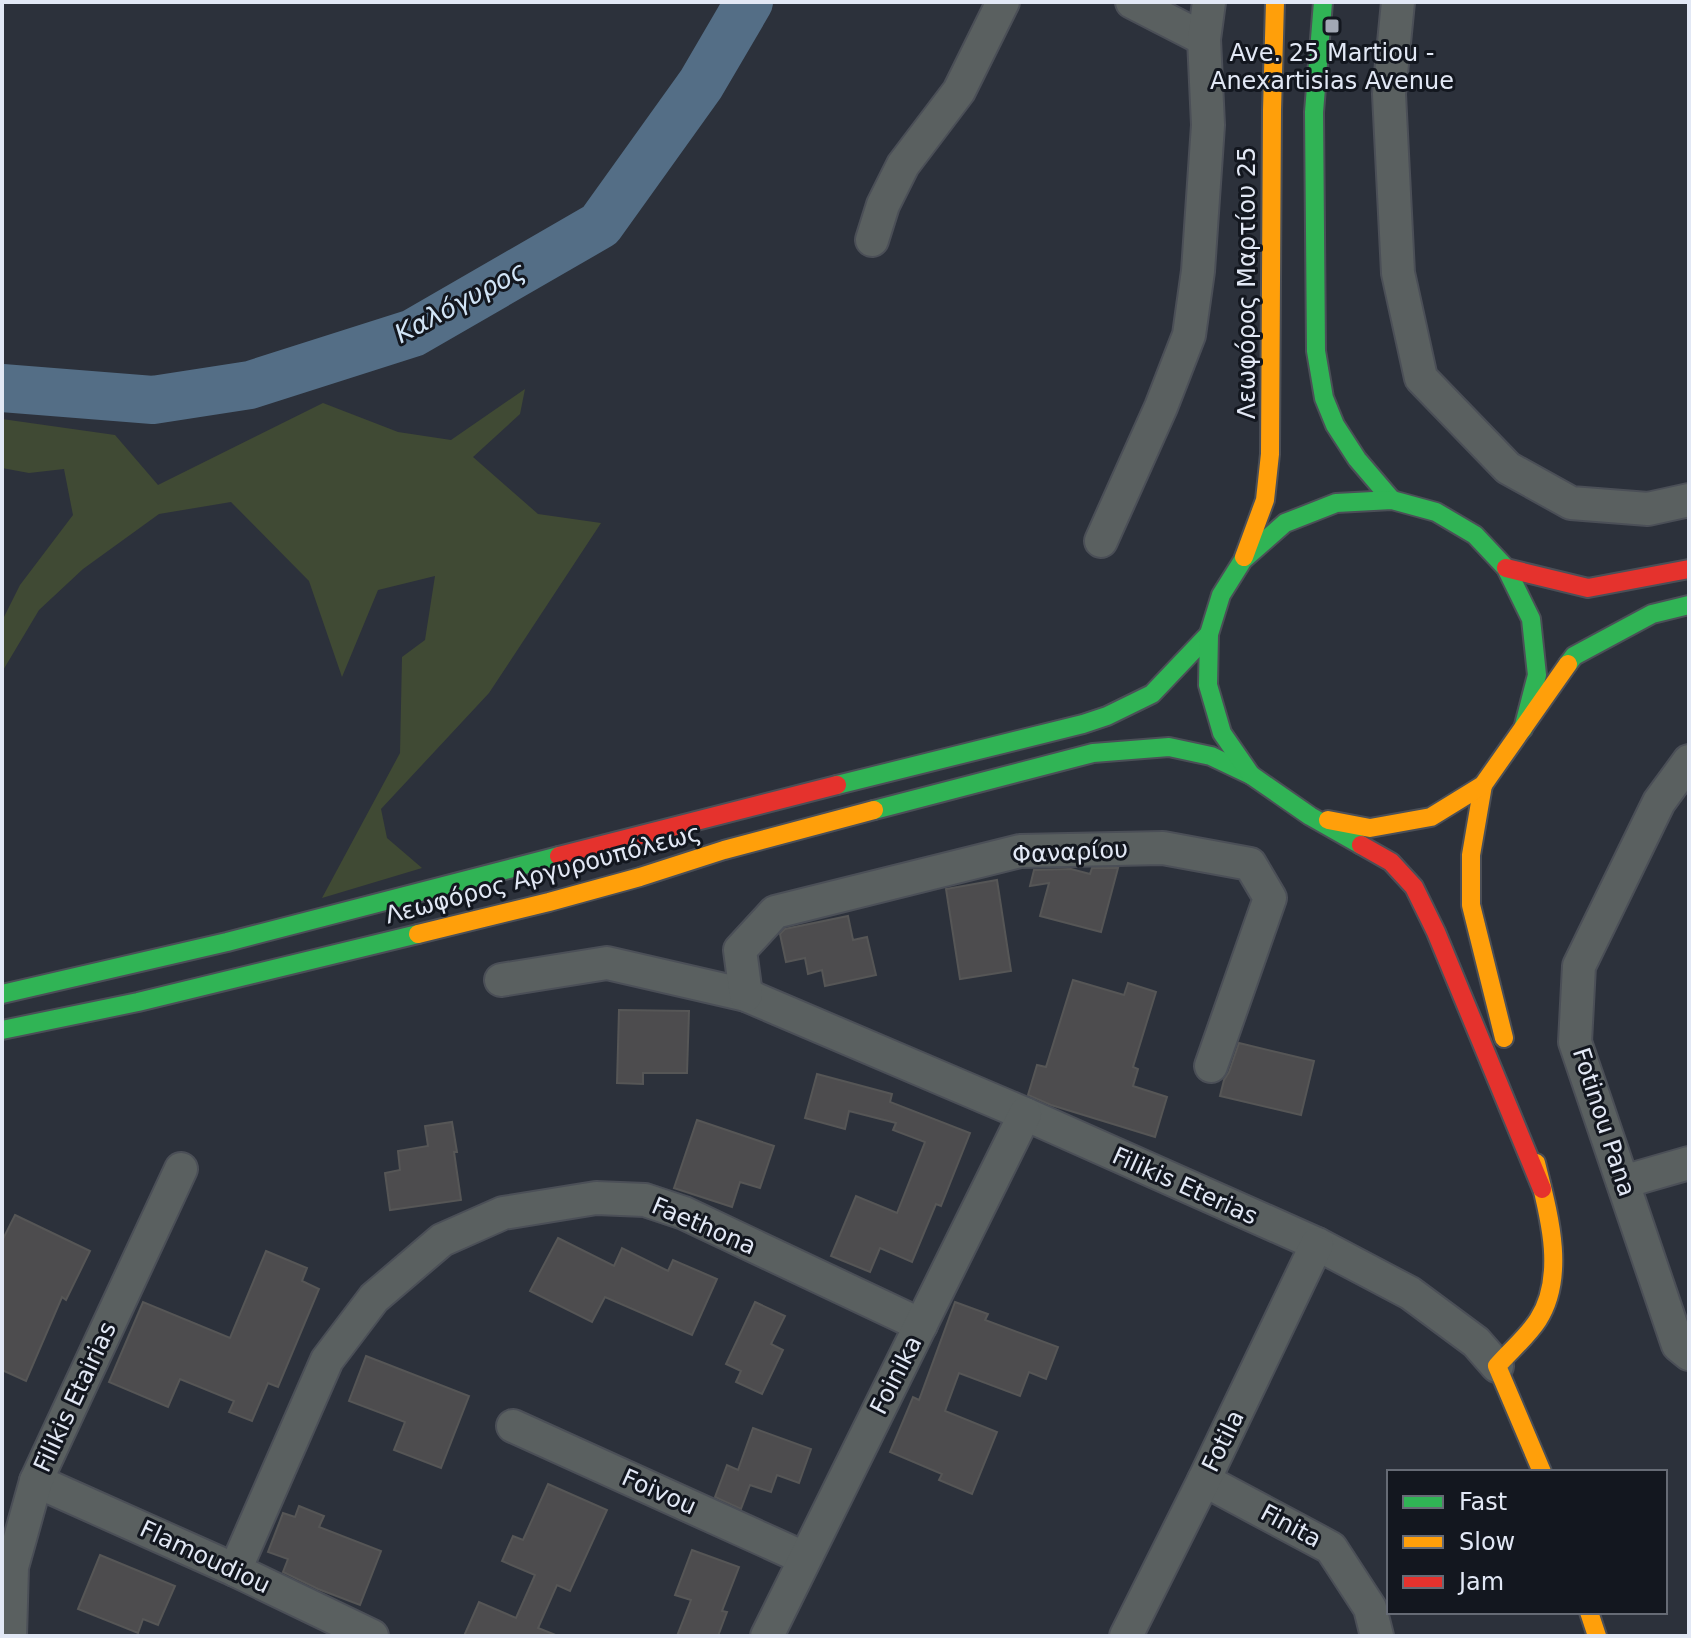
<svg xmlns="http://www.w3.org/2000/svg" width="1691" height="1638" viewBox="0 0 1691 1638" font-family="'DejaVu Sans',sans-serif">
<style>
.green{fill:#404a34}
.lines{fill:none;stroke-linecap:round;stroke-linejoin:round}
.river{stroke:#546e86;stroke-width:48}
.building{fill:#4d4c4e;stroke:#565656;stroke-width:2}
.street-casing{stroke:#4b4f57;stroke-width:36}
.fast-casing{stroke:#4b4f57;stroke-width:22}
.slow-casing{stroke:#4b4f57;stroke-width:22}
.jam-casing{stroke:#4b4f57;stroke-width:22}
.street{stroke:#5a6060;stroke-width:32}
.fast{stroke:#30b455;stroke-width:18}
.slow{stroke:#ff9f0a;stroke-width:18}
.jam{stroke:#e5322d;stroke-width:18}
.poi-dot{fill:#a2a8b4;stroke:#13171f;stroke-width:3}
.labels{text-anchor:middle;stroke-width:6;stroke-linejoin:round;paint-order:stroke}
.poi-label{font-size:24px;fill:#e2e8f5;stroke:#13171f}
.street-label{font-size:24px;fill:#e2e8f5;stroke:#13171f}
.water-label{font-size:26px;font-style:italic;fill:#d1e4f6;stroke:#13171f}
</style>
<rect width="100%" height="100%" fill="#2c313b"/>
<path class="green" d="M 525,389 L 520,414 L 473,457 L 538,514 L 601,523 L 489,693 L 381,809 L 387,838 L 422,868 L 322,898 L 400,753 L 402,657 L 425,640 L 435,576 L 378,590 L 342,677 L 309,581 L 231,502 L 159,514 L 83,569 L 39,610 L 2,672 L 2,621 L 20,585 L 73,515 L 64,469 L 29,473 L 2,468 L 2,419 L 115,435 L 158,485 L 323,403 L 398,432 L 451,440 Z"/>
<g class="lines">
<path class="river" d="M 2,388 L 153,400 L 250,385 L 413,333 L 600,225 L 701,84 L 749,2"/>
</g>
<g class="building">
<path d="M 1092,868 L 1118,868 L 1101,932 L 1040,916 L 1049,883 L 1030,886 L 1034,870 L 1071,869 L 1090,874 Z"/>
<path d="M 997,880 L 1011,971 L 960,979 L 946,889 Z"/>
<path d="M 848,916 L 853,940 L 867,937 L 876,975 L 825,986 L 822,970 L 808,974 L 805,958 L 786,962 L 780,934 L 785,929 Z"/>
<path d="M 1073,980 L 1124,995 L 1128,983 L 1156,992 L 1133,1067 L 1138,1069 L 1133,1086 L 1167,1097 L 1155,1137 L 1051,1105 L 1028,1095 L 1037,1065 L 1046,1067 Z"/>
<path d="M 619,1010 L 689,1011 L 687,1073 L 643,1073 L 643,1084 L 617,1083 Z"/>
<path d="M 1239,1043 L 1314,1061 L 1301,1115 L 1220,1096 L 1224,1080 L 1229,1072 Z"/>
<path d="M 817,1074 L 892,1094 L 890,1102 L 970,1133 L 941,1206 L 936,1204 L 912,1262 L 880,1248 L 870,1272 L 831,1256 L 856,1196 L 897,1213 L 925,1142 L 893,1130 L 896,1123 L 849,1111 L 845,1129 L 805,1118 Z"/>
<path d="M 697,1120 L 774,1146 L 760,1188 L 740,1182 L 732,1207 L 674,1188 Z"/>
<path d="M 452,1122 L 457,1152 L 454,1152 L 461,1200 L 390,1210 L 385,1173 L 400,1170 L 398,1151 L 428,1146 L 425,1126 Z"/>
<path d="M 15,1215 L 90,1251 L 66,1300 L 62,1297 L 26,1381 L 2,1370 L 2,1241 Z"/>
<path d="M 558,1238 L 614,1266 L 622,1248 L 668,1271 L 673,1260 L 717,1279 L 692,1335 L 605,1297 L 592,1322 L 530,1291 Z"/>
<path d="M 266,1251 L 307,1268 L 302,1281 L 319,1289 L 278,1387 L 268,1383 L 252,1421 L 229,1412 L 234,1401 L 180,1379 L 168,1407 L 109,1382 L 143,1302 L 230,1338 Z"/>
<path d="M 755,1302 L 785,1316 L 771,1344 L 783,1350 L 762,1394 L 736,1382 L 741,1371 L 726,1364 Z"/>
<path d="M 955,1302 L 988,1314 L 985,1320 L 1058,1347 L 1046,1379 L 1029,1372 L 1020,1396 L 959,1373 L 945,1411 L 997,1432 L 972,1494 L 939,1480 L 942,1474 L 890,1452 L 913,1397 L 919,1400 Z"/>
<path d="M 366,1356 L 469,1396 L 441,1468 L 394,1450 L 405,1422 L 349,1401 Z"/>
<path d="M 753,1428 L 811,1449 L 799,1483 L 777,1475 L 771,1492 L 750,1485 L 741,1509 L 715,1497 L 727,1465 L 738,1470 Z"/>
<path d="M 548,1484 L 607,1510 L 570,1591 L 557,1585 L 538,1628 L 558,1636 L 464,1636 L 479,1602 L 516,1618 L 535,1575 L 502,1561 L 513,1536 L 523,1540 Z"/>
<path d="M 299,1506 L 324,1516 L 319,1527 L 381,1551 L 360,1605 L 318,1589 L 283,1572 L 288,1559 L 268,1552 L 283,1513 L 295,1517 Z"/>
<path d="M 692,1550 L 739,1567 L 722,1611 L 727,1612 L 718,1636 L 677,1636 L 691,1600 L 675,1595 Z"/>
<path d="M 100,1555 L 175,1586 L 158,1625 L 143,1619 L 138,1633 L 78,1609 Z"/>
</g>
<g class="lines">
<defs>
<g id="street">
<path d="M 1132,2 L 1204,39"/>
<path d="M 1398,2 L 1389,94 L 1398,273 L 1421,378 L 1508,468 L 1571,503 L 1648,509 L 1689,500"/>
<path d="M 872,240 L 883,205 L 903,165 L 959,91 L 1003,2"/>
<path d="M 1101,541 L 1161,407 L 1189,335 L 1198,271 L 1208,125 L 1204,39 L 1209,2"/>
<path d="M 1689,761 L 1659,802 L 1579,966 L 1575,1042 L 1678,1345 L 1689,1354"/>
<path d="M 501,980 L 607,963 L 746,995 L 1025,1114 L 1317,1244 L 1410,1293 L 1476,1342 L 1497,1366"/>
<path d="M 746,995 L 740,950 L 775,912 L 1020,851 L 1163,848 L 1250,864 L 1270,898 L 1211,1066"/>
<path d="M 1623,1182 L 1689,1163"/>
<path d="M 513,1426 L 804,1558"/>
<path d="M 1204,1480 L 1331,1548 L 1370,1608 L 1377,1636"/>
<path d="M 36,1481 L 235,1570 L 372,1636"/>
<path d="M 235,1570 L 327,1360 L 374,1298 L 442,1240 L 503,1213 L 596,1198 L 645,1200 L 684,1213 L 921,1325"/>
<path d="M 10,1636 L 12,1567 L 36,1481 L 181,1169"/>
<path d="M 767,1636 L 1025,1114"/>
<path d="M 1126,1636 L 1204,1480 L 1317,1244"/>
</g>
<g id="fast">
<path d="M 1323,2 L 1314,112 L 1316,351 L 1324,398 L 1335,425 L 1357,459 L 1392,500"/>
<path d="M 1568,664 L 1574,656 L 1652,614 L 1689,605"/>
<path d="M 837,785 L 1083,724 L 1107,716 L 1152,694 L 1209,634"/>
<path d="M 874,810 L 1093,753 L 1169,747 L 1211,756 L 1251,775"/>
<path d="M 1361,845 L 1310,816 L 1251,775 L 1222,733 L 1208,685 L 1209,634 L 1221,595 L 1243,560 L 1285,523 L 1336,503 L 1392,500 L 1436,512 L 1475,535 L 1506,568 L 1531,619 L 1537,675 L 1523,729"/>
<path d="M 2,994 L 227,942 L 559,856"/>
<path d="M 2,1030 L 138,1002 L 418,934"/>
</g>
<g id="slow">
<path d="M 1244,557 L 1265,500 L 1270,454 L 1272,110 L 1275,2"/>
<path d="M 1483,785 L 1471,855 L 1471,905 L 1504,1038"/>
<path d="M 1328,820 L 1370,828 L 1431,817 L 1483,785 L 1568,664"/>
<path d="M 418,934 L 549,902 L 640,877 L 724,850 L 874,810"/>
<path d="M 1536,1163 C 1548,1211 1567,1275 1538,1320 C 1527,1337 1510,1351 1497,1366 L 1542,1472"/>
<path d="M 1589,1612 L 1597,1636"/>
</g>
<g id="jam">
<path d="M 1506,568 L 1588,588 L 1689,569"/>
<path d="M 1361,845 L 1391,862 L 1414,887 L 1436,932 L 1542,1189"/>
<path d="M 559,856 L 837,785"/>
</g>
</defs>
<use href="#street" class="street-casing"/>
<use href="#fast" class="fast-casing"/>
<use href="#slow" class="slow-casing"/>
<use href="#jam" class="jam-casing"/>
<use href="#street" class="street"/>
<use href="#fast" class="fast"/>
<use href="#slow" class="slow"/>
<use href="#jam" class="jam"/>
</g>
<rect class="poi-dot" x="1324" y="18" width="16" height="16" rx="4"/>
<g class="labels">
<g class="poi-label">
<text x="1332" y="61">Ave. 25 Martiou -<tspan x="1332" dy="28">Anexartisias Avenue</tspan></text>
</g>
<g class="street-label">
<text transform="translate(1247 283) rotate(-90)" y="8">Λεωφόρος Μαρτίου 25</text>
<text transform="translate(1070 852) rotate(-3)" y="8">Φαναρίου</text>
<text transform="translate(543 874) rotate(-15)" y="8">Λεωφόρος Αργυρουπόλεως</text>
<text transform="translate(1604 1122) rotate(72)" y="8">Fotinou Pana</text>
<text transform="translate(1185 1186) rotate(24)" y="8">Filikis Eterias</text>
<text transform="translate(704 1226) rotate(23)" y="8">Faethona</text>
<text transform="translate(896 1375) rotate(-63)" y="8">Foinika</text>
<text transform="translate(75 1397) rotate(-65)" y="8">Filikis Etairias</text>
<text transform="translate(1223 1441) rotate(-64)" y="8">Fotila</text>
<text transform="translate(659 1492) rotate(24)" y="8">Foivou</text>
<text transform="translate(1291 1526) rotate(28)" y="8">Finita</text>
<text transform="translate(205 1557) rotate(25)" y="8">Flamoudiou</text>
</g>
<g class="water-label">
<text transform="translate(460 302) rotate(-28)" y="9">Καλόγυρος</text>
</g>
</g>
<rect width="1691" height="1638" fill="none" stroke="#e2e8f5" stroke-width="8"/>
<rect x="1387" y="1470" width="280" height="144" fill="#13171f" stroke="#666b75" stroke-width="2"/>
<rect x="1403" y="1496" width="40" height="12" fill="#30b455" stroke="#666b75" stroke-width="2"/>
<text x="1459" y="1510" font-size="24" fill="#e2e8f5">Fast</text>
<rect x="1403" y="1536" width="40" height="12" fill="#ff9f0a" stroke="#666b75" stroke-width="2"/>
<text x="1459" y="1550" font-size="24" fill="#e2e8f5">Slow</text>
<rect x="1403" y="1576" width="40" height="12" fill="#e5322d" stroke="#666b75" stroke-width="2"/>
<text x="1459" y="1590" font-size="24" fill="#e2e8f5">Jam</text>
</svg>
